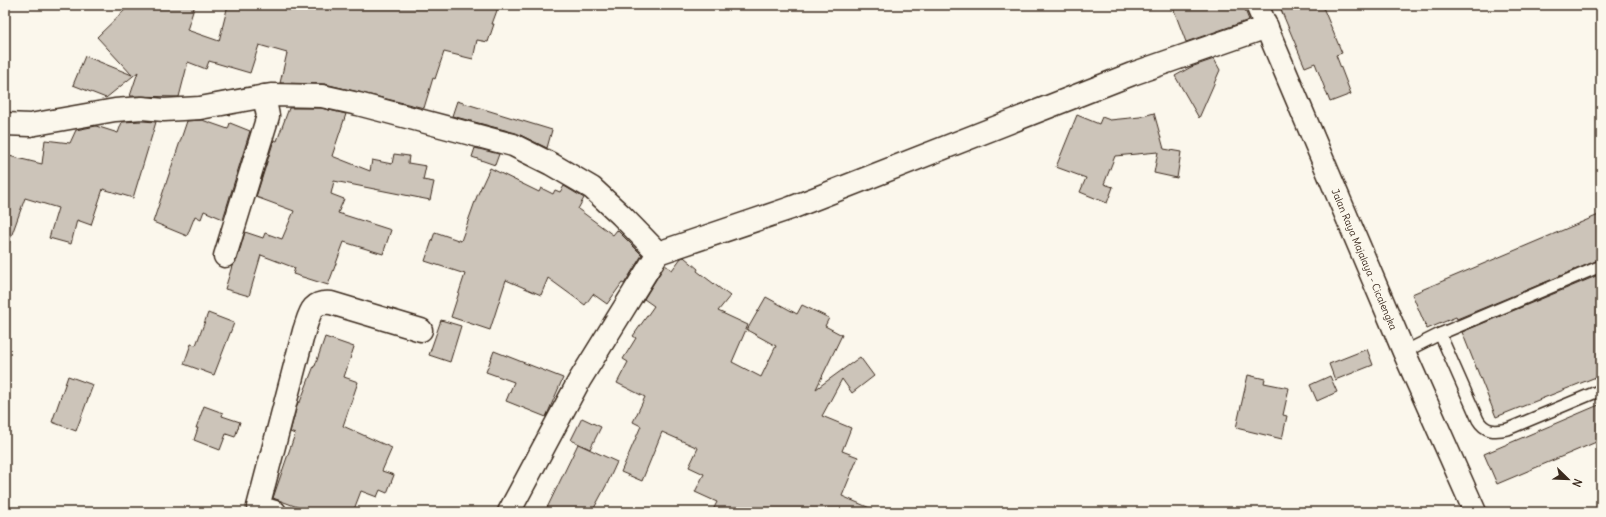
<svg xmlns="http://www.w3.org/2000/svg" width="1606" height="517" viewBox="0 0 1606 517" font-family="Delius,sans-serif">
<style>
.building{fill:#ccc4b9;stroke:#3b2a1e}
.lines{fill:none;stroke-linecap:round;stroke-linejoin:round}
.service-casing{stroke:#3b2a1e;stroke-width:14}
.minor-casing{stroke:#3b2a1e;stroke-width:25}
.primary-casing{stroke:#3b2a1e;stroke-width:25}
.service{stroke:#fbf7ec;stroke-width:11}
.minor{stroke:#fbf7ec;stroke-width:22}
.primary{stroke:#fbf7ec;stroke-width:22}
.labels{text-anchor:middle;stroke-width:3;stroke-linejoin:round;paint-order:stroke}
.street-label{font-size:10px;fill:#3b2a1e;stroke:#fbf7ec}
</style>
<rect width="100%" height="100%" fill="#fbf7ec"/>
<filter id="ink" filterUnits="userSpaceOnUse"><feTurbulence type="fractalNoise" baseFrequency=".025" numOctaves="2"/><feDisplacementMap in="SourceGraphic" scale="8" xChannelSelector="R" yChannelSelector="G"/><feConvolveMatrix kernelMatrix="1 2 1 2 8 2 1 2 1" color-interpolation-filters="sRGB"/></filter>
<g filter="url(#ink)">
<g class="building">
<path d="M 130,5 L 195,5 L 187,30 L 219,41 L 228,5 L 499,5 L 492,24 L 494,24 L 488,42 L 477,40 L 473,59 L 444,52 L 435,79 L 433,78 L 424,108 L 325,84 L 280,83 L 287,53 L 259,45 L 250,73 L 209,61 L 206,69 L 188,62 L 179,97 L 130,96 L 138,72 L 106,98 L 73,85 L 85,56 L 132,75 L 97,37 Z"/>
<path d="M 1172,5 L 1243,5 L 1249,20 L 1186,42 Z"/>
<path d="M 1279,5 L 1322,5 L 1342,53 L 1336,55 L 1351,94 L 1330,102 L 1315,63 L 1305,67 Z"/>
<path d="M 1214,59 L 1220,70 L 1199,118 L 1175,76 L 1191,67 Z"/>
<path d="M 457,101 L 552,130 L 547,148 L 516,133 L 452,116 Z"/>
<path d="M 289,108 L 321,108 L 346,114 L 332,156 L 370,171 L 372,160 L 392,164 L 394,154 L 409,156 L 408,163 L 426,166 L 423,180 L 434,182 L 430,200 L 334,181 L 331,194 L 344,199 L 338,213 L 391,230 L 383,254 L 344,242 L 328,285 L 293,274 L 295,268 L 261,255 L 249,296 L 225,289 L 232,266 L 237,260 L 245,232 L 263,238 L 265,233 L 282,239 L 294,211 L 256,197 L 274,140 L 277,141 Z"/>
<path d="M 1154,113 L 1164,149 L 1181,152 L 1177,178 L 1154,173 L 1158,152 L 1115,156 L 1104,184 L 1113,187 L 1107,203 L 1080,192 L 1086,178 L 1056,167 L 1077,115 L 1099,124 L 1102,117 L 1110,120 L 1140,117 Z"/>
<path d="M 202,120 L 228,129 L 230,123 L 250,131 L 223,219 L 204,211 L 201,219 L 195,216 L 187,236 L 153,222 L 187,121 Z"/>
<path d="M 142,121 L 156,122 L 133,198 L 103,189 L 91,225 L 77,220 L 71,244 L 49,238 L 58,208 L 25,198 L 7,248 L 5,247 L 5,155 L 42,164 L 45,140 L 70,143 L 76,130 L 96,126 L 118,133 L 122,122 Z"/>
<path d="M 475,148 L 499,154 L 495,165 L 472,157 Z"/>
<path d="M 490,168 L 539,192 L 541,188 L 553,194 L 555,190 L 560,192 L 564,186 L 584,198 L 578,209 L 613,235 L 617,230 L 642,255 L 624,284 L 622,283 L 607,304 L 593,294 L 585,305 L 548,278 L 541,295 L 506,280 L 490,330 L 451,317 L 465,274 L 425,261 L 435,232 L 461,241 L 477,196 Z"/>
<path d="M 1601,214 L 1601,259 L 1457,319 L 1456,317 L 1427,329 L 1412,294 Z"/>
<path d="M 684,257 L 698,269 L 697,271 L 730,296 L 718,311 L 748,325 L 732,362 L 761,377 L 776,346 L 747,330 L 766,297 L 797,314 L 802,305 L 829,318 L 825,326 L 842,335 L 816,389 L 860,357 L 874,376 L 852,393 L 842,379 L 822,416 L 851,428 L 842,451 L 858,457 L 842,496 L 879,512 L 712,512 L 717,502 L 695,492 L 704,474 L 689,467 L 698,448 L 662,432 L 642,481 L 621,472 L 641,426 L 633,422 L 645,397 L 617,383 L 628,362 L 623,359 L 636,338 L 633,336 L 654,306 L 644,299 L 665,265 L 672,270 L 681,258 Z"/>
<path d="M 1601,274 L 1601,375 L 1496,417 L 1462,332 Z"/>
<path d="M 208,313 L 234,323 L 214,375 L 184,364 L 191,344 L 196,345 Z"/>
<path d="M 441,320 L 461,326 L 450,362 L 429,355 Z"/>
<path d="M 325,337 L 354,347 L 344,377 L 358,382 L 343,426 L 392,448 L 382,471 L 394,475 L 387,493 L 380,490 L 377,497 L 361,491 L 353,512 L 299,512 L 300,508 L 273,498 L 295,434 L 290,432 L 298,402 L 300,402 L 314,366 L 315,366 Z"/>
<path d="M 1367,349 L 1373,365 L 1335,380 L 1329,364 Z"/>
<path d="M 494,351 L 563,378 L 546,417 L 506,401 L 514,382 L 486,372 Z"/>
<path d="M 1248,375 L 1265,379 L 1264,383 L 1289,388 L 1283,415 L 1287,416 L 1282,439 L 1236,428 Z"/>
<path d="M 68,376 L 93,385 L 76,431 L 52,422 Z"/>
<path d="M 1330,376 L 1337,392 L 1317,401 L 1310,385 Z"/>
<path d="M 1601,404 L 1601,440 L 1497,484 L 1484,454 Z"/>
<path d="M 204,406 L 223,413 L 222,416 L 240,422 L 235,437 L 226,434 L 220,450 L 194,440 L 198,428 L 196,428 Z"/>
<path d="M 582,418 L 601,427 L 590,449 L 571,440 Z"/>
<path d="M 578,444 L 617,462 L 607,484 L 592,512 L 545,512 Z"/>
</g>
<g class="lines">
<defs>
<g id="service">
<path d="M 1440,334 L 1478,420 C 1485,432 1495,432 1508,429 L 1601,390"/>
<path d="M 1404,352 L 1440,334 L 1601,266"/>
</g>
<g id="minor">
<path d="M 5,124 L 30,125 L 115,110 L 142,108 L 164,110 L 200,108 L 271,95 L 322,96 L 358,104 L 513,145 L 551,164 L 592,188 L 621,215 L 658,253"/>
<path d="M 225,256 L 268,116 L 264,96"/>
<path d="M 275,512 L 258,507 L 304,331 C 310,314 310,301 331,303 L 421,330"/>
<path d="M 509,512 L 579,381 L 658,253 L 791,208 L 1132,74 L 1267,27"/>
</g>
<g id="primary">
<path id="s1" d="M 1257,5 L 1404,352 L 1475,512"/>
</g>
</defs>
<use href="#service" class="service-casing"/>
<use href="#minor" class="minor-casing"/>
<use href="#primary" class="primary-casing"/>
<use href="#service" class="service"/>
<use href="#minor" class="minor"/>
<use href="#primary" class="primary"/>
</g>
</g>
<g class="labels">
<g class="street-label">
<text dy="4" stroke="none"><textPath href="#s1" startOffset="276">Jalan Raya Majalaya - Cicalengka</textPath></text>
</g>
</g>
<rect width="1606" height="517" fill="none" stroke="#fbf7ec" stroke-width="20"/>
<rect x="10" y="10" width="1586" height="497" fill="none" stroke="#3b2a1e" stroke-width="1.5" filter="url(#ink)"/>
<g transform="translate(1568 479) rotate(113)" stroke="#fbf7ec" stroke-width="3" paint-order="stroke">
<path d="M0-3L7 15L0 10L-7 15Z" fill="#3b2a1e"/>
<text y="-6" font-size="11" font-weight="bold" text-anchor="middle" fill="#3b2a1e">N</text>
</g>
</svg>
